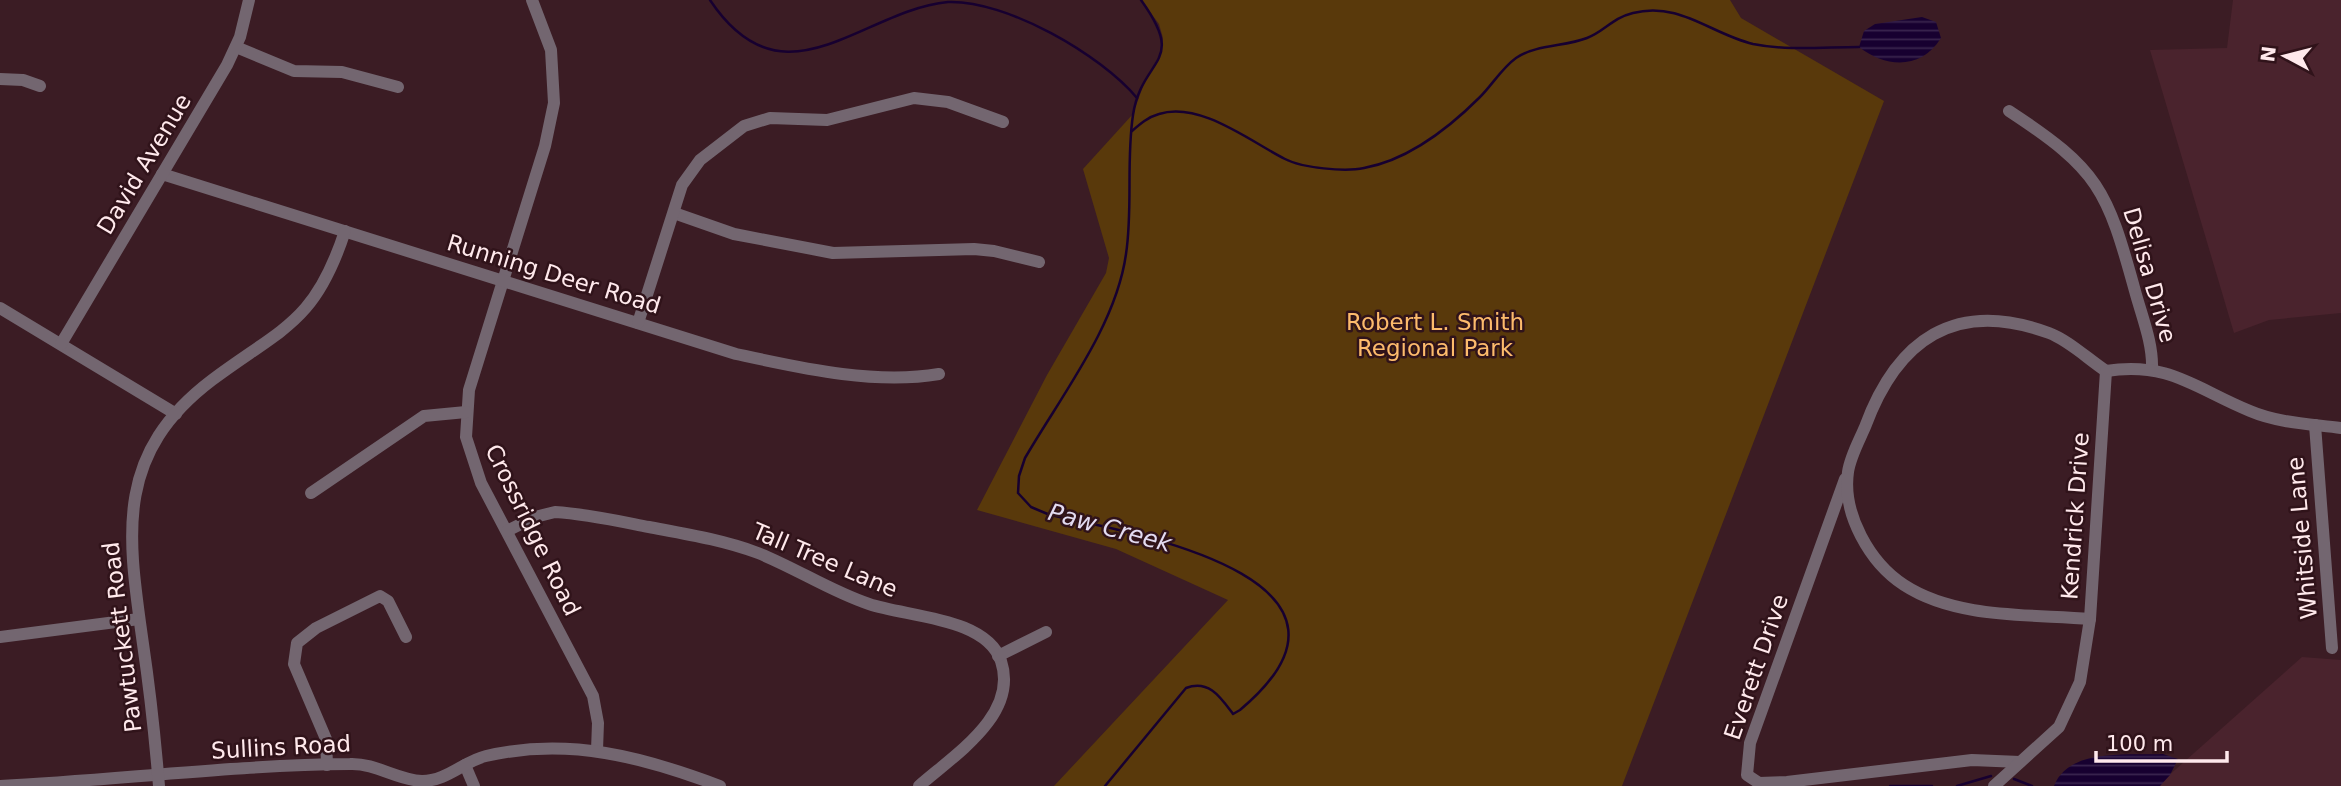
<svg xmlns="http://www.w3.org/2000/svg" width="2341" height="786" viewBox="0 0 2341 786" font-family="'DejaVu Sans',sans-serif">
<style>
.built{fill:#4a232d}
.park{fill:#59390b}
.water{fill:url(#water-rules)}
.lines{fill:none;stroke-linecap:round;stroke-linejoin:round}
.stream{stroke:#170030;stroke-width:2.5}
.minor{stroke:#736670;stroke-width:12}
.labels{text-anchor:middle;stroke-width:5;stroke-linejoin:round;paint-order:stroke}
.street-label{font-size:23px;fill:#ffe9ec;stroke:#30131a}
.park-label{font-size:23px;fill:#fdbb6c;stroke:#30131a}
.water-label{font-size:24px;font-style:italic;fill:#e3dbf1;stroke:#30131a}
</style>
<defs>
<pattern id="water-rules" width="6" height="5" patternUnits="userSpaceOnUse" patternTransform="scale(1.75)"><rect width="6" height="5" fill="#170030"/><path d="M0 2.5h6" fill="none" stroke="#3a254e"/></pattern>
</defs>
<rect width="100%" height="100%" fill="#3b1c24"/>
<g class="built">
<path d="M 2233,0 L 2341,0 L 2341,313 L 2269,320 L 2234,333 L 2150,50 L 2227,48 Z"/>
<path d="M 2302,657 L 2341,660 L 2341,786 L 2157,786 Z"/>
</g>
<path class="park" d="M 1141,0 L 1730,0 L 1741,18 L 1884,101 L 1622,786 L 1054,786 L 1228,600 L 1116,549 L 977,510 L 1047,375 L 1106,273 L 1109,258 L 1083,169 L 1133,114 L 1145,81 L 1162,50 L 1163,38 L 1159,24 Z"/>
<g class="water">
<path d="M 1922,17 L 1936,22 L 1941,38 C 1921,70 1886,68 1859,47 L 1864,31 L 1875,24 Z"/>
<path d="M 2163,754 L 2178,759 L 2170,775 L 2160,786 L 2054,786 C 2069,747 2130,756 2163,754 Z"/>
</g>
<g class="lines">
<g class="stream">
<path d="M 710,0 C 784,111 862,10 948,2 C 1007,0 1101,55 1137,98"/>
<path d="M 1132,131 C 1140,124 1148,117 1159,114 C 1200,101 1251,142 1285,159 C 1302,168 1345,172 1364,168 C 1408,160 1449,128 1480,97 C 1492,85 1502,68 1516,58 C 1537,44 1564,47 1587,38 C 1604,32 1612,18 1633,13 C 1679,1 1711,34 1753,44 C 1787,51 1825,47 1859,47"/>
<path d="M 2014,779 L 2032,786"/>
<path d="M 1105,786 L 1186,688 C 1209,679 1221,698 1233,714 L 1240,710 C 1395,580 1137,533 1050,515 L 1031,507 L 1018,493 L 1019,476 L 1025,458 C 1061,396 1116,326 1126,254 C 1133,208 1126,161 1133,115 C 1142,56 1188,65 1141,0"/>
<path d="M 1890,786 L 1932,786"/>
<path d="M 1957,786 L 1991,776"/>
</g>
<g class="minor">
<path d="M 532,0 L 551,50 L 554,103 L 545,146 L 469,390 L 466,437 L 481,483 L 593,696 L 598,723 L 597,750"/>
<path d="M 236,47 L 294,71 L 342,72 L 398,87"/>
<path d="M 0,79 L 23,80 L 40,86"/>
<path d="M 2009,111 C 2099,170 2107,189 2135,291 C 2142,317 2153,343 2152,369"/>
<path d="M 162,174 L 736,354 C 801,368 874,385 939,374"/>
<path d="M 674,213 L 734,234 L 833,253 L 974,249 L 994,251 L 1039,262"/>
<path d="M 0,308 L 176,414"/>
<path d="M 638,323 L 682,185 L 700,160 L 744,126 L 770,118 L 827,120 L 914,98 L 948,102 L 1003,122"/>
<path d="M 61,344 L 227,65 L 240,37 L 249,0"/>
<path d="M 2106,371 C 2169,361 2196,389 2250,411 C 2278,423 2311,424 2341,428"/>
<path d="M 2315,425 L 2332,648"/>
<path d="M 1845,479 L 1750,743 L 1747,775 L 1759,783 L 1787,782 L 1972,760 L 2020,762"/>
<path d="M 311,493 L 424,416 L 466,412"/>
<path d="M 507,531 L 535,517 L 555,512 C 587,514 618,521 649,527 C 686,534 723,540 758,553 C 796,568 830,591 869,604 C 907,617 986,617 1001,661 C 1019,715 954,755 919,786"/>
<path d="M 2090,619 C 2030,614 1956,619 1904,585 C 1870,563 1842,514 1848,472 C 1850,457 1859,441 1865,427 C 1897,340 1955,298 2049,333 C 2068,340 2088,359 2106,371"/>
<path d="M 0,637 L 139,619"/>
<path d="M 998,656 L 1046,632"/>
<path d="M 327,765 L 326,739 L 294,664 L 297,643 L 316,628 L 380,596 L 388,601 L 406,637"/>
<path d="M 465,765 L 474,786"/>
<path d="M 0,786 C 117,780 233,765 350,764 C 376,763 397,780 422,781 C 447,781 464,761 486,756 C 569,737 643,757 720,786"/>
<path d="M 159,786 C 155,738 150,691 143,644 C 128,536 113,455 212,380 C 283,327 315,323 345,231"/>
<path d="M 1994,786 L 2059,727 L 2080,682 L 2090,619 L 2106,371"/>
</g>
</g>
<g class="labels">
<g class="street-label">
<text transform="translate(144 164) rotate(-59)" y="8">David Avenue</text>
<text transform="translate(554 274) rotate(17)" y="8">Running Deer Road</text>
<text transform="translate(2150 275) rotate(74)" y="8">Delisa Drive</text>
<text transform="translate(2075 516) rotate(-86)" y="8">Kendrick Drive</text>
<text transform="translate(533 530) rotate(64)" y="8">Crossridge Road</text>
<text transform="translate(2302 538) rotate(-95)" y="8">Whitside Lane</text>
<text transform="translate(825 560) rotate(23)" y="8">Tall Tree Lane</text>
<text transform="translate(122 637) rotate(-97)" y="8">Pawtuckett Road</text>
<text transform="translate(1756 667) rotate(-71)" y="8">Everett Drive</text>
<text transform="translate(281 747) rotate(-3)" y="8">Sullins Road</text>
</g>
<g class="park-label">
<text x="1435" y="330">Robert L. Smith<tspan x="1435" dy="26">Regional Park</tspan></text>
</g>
<g class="water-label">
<text transform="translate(1110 528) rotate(15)" y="8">Paw Creek</text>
</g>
</g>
<g transform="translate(2285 56) rotate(277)" stroke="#30131a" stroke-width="5" paint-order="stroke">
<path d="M0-5L12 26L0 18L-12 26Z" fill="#ffe9ec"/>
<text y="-10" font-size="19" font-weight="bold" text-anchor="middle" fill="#ffe9ec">N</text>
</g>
<path d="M2096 751v10h131v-10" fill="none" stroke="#ffe9ec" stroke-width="3.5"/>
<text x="2106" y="751" font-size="21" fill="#ffe9ec" stroke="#30131a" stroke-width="5" paint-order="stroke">100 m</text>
</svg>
